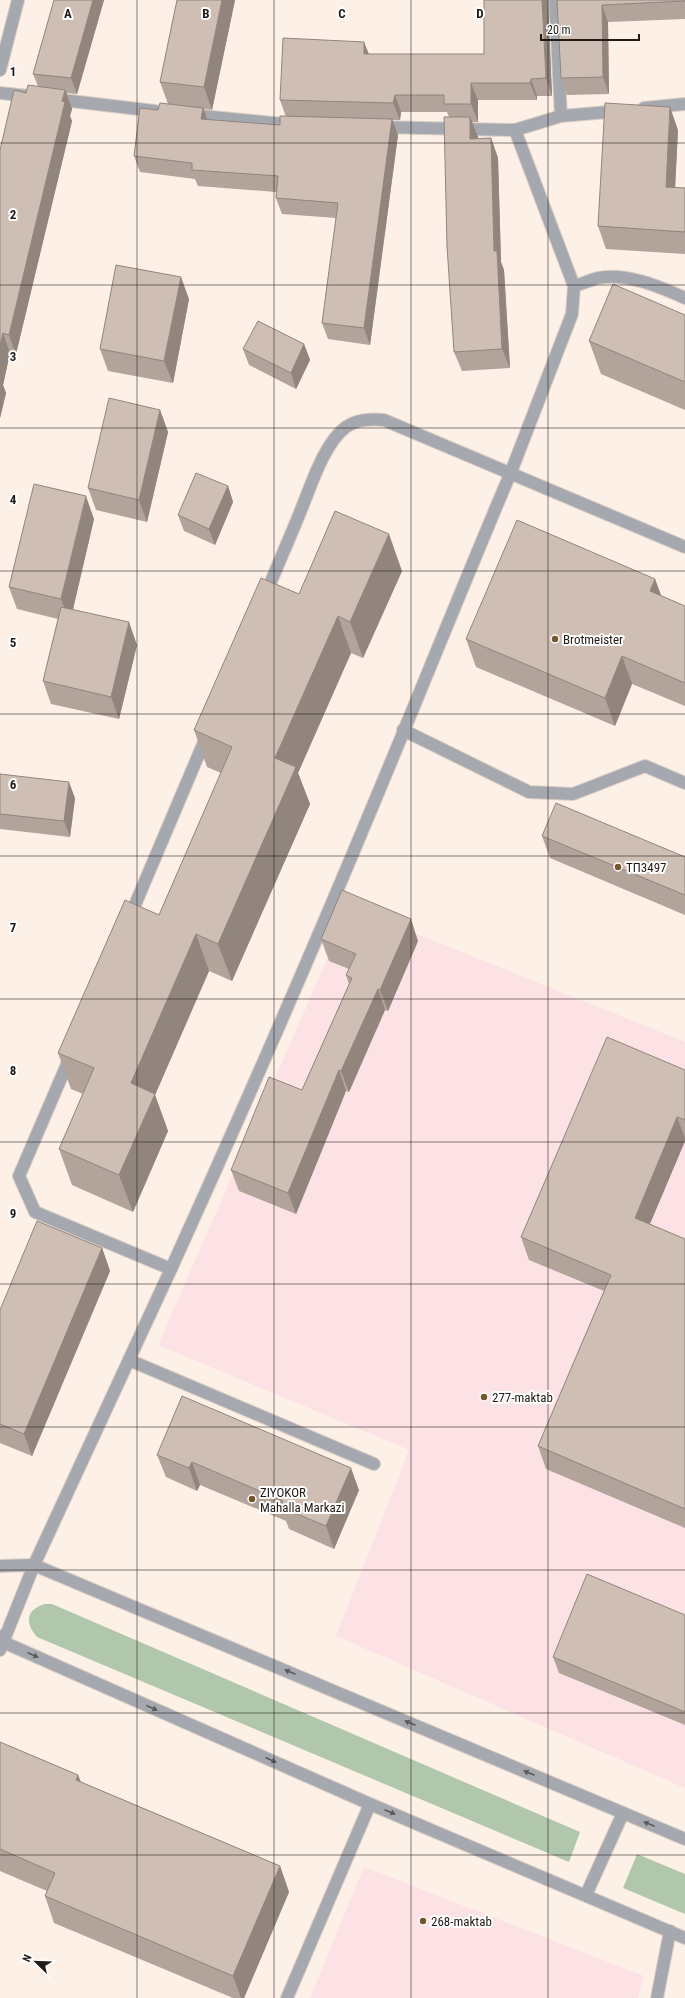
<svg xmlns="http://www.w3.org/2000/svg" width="685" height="1998" viewBox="0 0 685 1998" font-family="'Roboto Condensed',sans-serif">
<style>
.education{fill:#fce1e5}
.green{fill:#b0c7ac}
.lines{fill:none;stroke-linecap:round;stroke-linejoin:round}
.service-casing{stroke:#dacec5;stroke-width:14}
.minor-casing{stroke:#dacec5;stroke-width:14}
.service{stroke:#a6a8af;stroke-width:12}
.minor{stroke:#a6a8af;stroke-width:12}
.wall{fill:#b2a39b}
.shaded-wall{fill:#91857e}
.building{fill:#cfbeb4;stroke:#91857e}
.oneway{fill:#5d5a5b}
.grid{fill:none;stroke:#211b17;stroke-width:1;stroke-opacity:0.55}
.poi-dot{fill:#74562b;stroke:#fff;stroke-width:1.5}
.labels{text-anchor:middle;stroke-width:4;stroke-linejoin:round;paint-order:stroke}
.poi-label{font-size:13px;fill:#211b17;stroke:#fff;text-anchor:start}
.grid-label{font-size:13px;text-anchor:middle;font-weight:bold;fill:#211b17;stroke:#fff;stroke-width:4;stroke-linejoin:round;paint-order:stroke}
</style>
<rect width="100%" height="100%" fill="#fdf0e6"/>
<g class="education">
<path d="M 350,907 L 685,1042 L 685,1788 L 336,1636 L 409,1450 L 158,1345 Z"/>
<path d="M 364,1867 L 644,1976 L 638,1998 L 310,1998 Z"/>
</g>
<g class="green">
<path d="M 45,1604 L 52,1604 L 580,1832 L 569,1862 L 37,1637 C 25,1623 25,1610 45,1604 Z"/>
<path d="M 637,1854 L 685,1874 L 685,1914 L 623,1888 Z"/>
</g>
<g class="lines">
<defs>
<g id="service">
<path d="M 574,286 C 582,284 590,280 598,278 C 626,272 660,287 685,298"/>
<path d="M 403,730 L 529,792 L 573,794 L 645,766 L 685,783"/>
<path d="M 171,1269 C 240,1117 307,964 371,810 C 418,698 463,585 511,472"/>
<path d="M 129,1360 L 374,1464"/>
<path d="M 287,1998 L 370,1804"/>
<path d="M 657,1998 L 670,1931"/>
</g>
<g id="minor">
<path d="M 555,0 L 561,116"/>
<path d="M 0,70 L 18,0"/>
<path d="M 0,93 L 28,96"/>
<path d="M 54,99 L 155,111"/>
<path d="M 644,108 L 685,104"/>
<path d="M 192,115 L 293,125"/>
<path d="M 379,127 L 515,130 L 561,116 L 620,111"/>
<path d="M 511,472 L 572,314 L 574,286 L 515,130"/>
<path d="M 265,596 C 276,569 288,542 299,515 C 310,489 323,444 346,427 C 358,419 371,419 384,420 L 685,547"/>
<path d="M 129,919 L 207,735"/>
<path d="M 0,1566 L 34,1565 L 685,1839"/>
<path d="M 0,1636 L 3,1642 L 370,1804 L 685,1938"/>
<path d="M 0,1650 L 34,1565 L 171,1269 L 35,1212 L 19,1176 L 71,1055"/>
<path d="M 586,1895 L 623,1813"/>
</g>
</defs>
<use href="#service" class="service-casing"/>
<use href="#minor" class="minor-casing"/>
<use href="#service" class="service"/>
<use href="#minor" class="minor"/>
</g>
<g class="wall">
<path d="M 54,0 L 104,0 L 77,94 L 67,93 L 72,109 L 70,116 L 72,121 L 16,354 L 10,353 L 3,385 L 6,393 L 0,418 L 0,150 L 26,93 L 38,86 L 33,74 Z"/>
<path d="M 177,0 L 235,0 L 212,110 L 204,109 L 208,120 L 280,125 L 286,117 L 280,100 L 368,54 L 484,54 L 484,0 L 548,0 L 552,96 L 537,96 L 537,100 L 478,100 L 478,122 L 472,122 L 478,137 L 478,139 L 491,138 L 498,158 L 501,262 L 504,270 L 510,368 L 462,371 L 454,352 L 449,117 L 447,112 L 401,112 L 400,120 L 392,120 L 398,135 L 370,345 L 328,339 L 322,323 L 336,218 L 282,214 L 276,198 L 276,192 L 198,186 L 195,179 L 140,172 L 134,156 L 158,110 L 168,104 L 160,82 Z"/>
<path d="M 557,0 L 685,0 L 685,19 L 608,22 L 609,94 L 567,95 L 561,78 Z"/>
<path d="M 678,130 L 675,187 L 685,188 L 685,254 L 606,249 L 598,226 Z"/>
<path d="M 189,299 L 173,383 L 108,371 L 100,349 Z"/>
<path d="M 685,315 L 685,410 L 601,374 L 589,341 Z"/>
<path d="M 304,344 L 310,360 L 296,389 L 249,365 L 243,349 Z"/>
<path d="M 160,410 L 168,432 L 147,522 L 96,510 L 88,488 Z"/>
<path d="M 228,486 L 233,502 L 215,545 L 184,531 L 178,515 Z"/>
<path d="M 94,519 L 73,609 L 137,645 L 119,719 L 51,704 L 43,681 L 58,619 L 17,609 L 9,587 Z"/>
<path d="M 402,571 L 363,658 L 351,653 L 298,773 L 310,804 L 232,981 L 209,971 L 155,1095 L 168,1131 L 133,1212 L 72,1185 L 59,1149 L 83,1094 L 71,1089 L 58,1053 L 159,915 L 221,773 L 207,767 L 194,730 L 299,594 Z"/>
<path d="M 655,579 L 661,596 L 685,606 L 685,706 L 632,684 L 615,726 L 476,667 L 466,639 Z"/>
<path d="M 0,774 L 75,798 L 70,837 L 0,829 Z"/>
<path d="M 542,836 L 685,857 L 685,915 L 550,858 Z"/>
<path d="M 321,939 L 418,941 L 388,1011 L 385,1010 L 349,1092 L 346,1091 L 296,1214 L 239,1191 L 231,1170 L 302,1090 L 349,984 L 346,975 L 349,969 L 329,961 Z"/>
<path d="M 685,1070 L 685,1141 L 650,1224 L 685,1239 L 685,1528 L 546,1469 L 538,1446 L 604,1291 L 529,1260 L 521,1237 Z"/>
<path d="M 102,1248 L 110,1271 L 32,1456 L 0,1443 L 0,1310 Z"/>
<path d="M 157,1455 L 359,1490 L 334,1549 L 289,1529 L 286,1521 L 200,1485 L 197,1491 L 166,1477 Z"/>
<path d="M 685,1615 L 685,1725 L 559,1673 L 553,1657 Z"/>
<path d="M 0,1742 L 78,1775 L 81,1782 L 280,1866 L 289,1892 L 244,1998 L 233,1998 L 54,1923 L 45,1896 L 47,1891 L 0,1871 Z"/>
</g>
<g class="shaded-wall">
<path d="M 93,0 L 104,0 L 77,94 L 71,78 Z"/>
<path d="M 222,0 L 235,0 L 212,110 L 204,87 Z"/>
<path d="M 542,0 L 548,0 L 552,96 L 546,78 Z"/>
<path d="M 602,5 L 608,22 L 609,94 L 603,77 Z"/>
<path d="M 364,42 L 371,59 L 364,54 Z"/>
<path d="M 531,79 L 537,96 L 537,100 L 530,83 Z"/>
<path d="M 471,83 L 478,100 L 478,122 L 471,104 Z"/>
<path d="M 65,90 L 72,109 L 70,116 L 72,121 L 16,354 L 9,335 L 62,101 Z"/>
<path d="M 395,95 L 401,112 L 400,120 L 393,103 Z"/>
<path d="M 670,107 L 678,130 L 674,209 L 666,187 Z"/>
<path d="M 203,108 L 209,124 L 201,119 Z"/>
<path d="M 470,117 L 478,137 L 477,158 L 470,139 Z"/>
<path d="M 392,119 L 398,135 L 370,345 L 364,328 Z"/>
<path d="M 491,138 L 498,158 L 501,262 L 504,270 L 510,368 L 502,349 L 494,251 Z"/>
<path d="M 181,277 L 189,299 L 173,383 L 164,361 Z"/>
<path d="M 3,333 L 10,353 L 3,385 L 6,393 L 0,418 L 0,346 Z"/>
<path d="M 304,344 L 310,360 L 296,389 L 291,373 Z"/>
<path d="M 160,410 L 168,432 L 147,522 L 139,500 Z"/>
<path d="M 228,486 L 233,502 L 215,545 L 209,529 Z"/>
<path d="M 86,496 L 94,519 L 70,622 L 61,599 Z"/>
<path d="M 389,534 L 402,571 L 363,658 L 350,622 Z"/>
<path d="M 655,579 L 665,606 L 650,591 Z"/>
<path d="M 338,616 L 351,653 L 298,773 L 310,804 L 232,981 L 218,944 L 275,758 Z"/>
<path d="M 129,622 L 137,645 L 119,719 L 111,697 Z"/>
<path d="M 622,656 L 632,684 L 615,726 L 605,698 Z"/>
<path d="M 69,782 L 75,798 L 70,837 L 64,821 Z"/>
<path d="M 411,919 L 418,941 L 388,1011 L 380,990 Z"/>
<path d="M 196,934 L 209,971 L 155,1095 L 168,1131 L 133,1212 L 119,1175 L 131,1083 Z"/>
<path d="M 378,989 L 385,1010 L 349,1092 L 341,1071 Z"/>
<path d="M 339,1070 L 346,1091 L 296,1214 L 288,1193 Z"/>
<path d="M 677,1117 L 685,1138 L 685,1141 L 643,1240 L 635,1218 Z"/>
<path d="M 102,1248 L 110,1271 L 32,1456 L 24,1434 Z"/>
<path d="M 192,1462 L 200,1485 L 197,1491 L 189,1468 Z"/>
<path d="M 351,1468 L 359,1490 L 334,1549 L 326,1526 Z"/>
<path d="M 78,1775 L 88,1801 L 76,1780 Z"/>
<path d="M 280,1866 L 289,1892 L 244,1998 L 241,1998 L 233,1976 Z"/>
</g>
<g class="building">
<path d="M 54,0 L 93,0 L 71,78 L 33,74 Z"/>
<path d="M 177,0 L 222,0 L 204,87 L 160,82 Z"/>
<path d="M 484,0 L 542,0 L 546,78 L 531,79 L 530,83 L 471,83 L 471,104 L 444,104 L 444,95 L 395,95 L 393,103 L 280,100 L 283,38 L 364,42 L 364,54 L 484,54 Z"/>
<path d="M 557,0 L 685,0 L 685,1 L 602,5 L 603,77 L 561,78 Z"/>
<path d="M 28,85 L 65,90 L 62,101 L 65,102 L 9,335 L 3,333 L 0,346 L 0,150 L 14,90 L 26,93 Z"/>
<path d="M 160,103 L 203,108 L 201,119 L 280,125 L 280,116 L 392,119 L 364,328 L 322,323 L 338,203 L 276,198 L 278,176 L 192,170 L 192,163 L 134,156 L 140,108 L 158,110 Z"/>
<path d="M 605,103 L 670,107 L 666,187 L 685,188 L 685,232 L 598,226 Z"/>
<path d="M 444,117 L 470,117 L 470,139 L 491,138 L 494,251 L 497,251 L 502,349 L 454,352 L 447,246 Z"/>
<path d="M 116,265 L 181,277 L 164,361 L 100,349 Z"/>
<path d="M 613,284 L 685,315 L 685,382 L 589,341 Z"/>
<path d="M 258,321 L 304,344 L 291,373 L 243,349 Z"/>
<path d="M 109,398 L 160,410 L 139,500 L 88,488 Z"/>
<path d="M 196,473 L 228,486 L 209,529 L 178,515 Z"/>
<path d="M 34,484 L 86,496 L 61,599 L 9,587 Z"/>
<path d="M 335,511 L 389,534 L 350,622 L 338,616 L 275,758 L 296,767 L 218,944 L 196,934 L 131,1083 L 155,1094 L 119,1175 L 59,1149 L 94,1068 L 58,1053 L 125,900 L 159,915 L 232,747 L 194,730 L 261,578 L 299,594 Z"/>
<path d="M 517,520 L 655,579 L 650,591 L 685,606 L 685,683 L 622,656 L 605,698 L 466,639 Z"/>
<path d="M 61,607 L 129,622 L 111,697 L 43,681 Z"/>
<path d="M 0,774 L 69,782 L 64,821 L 0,814 Z"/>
<path d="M 556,803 L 685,857 L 685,895 L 542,836 Z"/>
<path d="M 342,890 L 411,919 L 380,990 L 378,989 L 341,1071 L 339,1070 L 288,1193 L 231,1170 L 269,1077 L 302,1090 L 352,978 L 346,975 L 356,954 L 321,939 Z"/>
<path d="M 607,1037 L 685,1070 L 685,1120 L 677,1117 L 635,1218 L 685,1239 L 685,1509 L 538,1446 L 611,1275 L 521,1237 Z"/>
<path d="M 37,1221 L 102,1248 L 24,1434 L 0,1424 L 0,1310 Z"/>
<path d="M 182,1396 L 351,1468 L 326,1526 L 280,1507 L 283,1501 L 192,1462 L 189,1468 L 157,1455 Z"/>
<path d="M 587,1574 L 685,1615 L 685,1712 L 553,1657 Z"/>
<path d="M 0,1742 L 78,1775 L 76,1780 L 280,1866 L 233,1976 L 45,1896 L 55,1873 L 0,1849 Z"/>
</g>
<defs><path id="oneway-solid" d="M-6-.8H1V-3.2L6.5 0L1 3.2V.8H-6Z"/></defs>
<g class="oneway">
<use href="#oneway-solid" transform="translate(33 1655) rotate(24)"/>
<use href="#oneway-solid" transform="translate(290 1672) rotate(-157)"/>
<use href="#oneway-solid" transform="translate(152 1708) rotate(24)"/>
<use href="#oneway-solid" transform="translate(410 1723) rotate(-157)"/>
<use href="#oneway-solid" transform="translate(271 1760) rotate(24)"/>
<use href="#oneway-solid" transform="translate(529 1773) rotate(-157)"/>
<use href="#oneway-solid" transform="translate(390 1812) rotate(23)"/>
<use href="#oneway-solid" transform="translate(649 1824) rotate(-157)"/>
</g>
<path class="grid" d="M 137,0 L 137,1998M 274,0 L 274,1998M 411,0 L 411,1998M 548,0 L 548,1998M 0,143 L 685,143M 0,285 L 685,285M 0,428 L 685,428M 0,571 L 685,571M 0,714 L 685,714M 0,856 L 685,856M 0,999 L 685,999M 0,1142 L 685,1142M 0,1284 L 685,1284M 0,1427 L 685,1427M 0,1570 L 685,1570M 0,1713 L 685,1713M 0,1855 L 685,1855"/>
<g class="poi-dot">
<circle cx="555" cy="639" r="4"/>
<circle cx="618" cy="867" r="4"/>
<circle cx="484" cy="1397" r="4"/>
<circle cx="252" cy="1499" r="4"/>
<circle cx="423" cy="1921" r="4"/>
</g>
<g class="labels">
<g class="poi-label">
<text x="563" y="644">Brotmeister</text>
<text x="626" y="872">ТП3497</text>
<text x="492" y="1402">277-maktab</text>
<text x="260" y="1497">ZIYOKOR<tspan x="260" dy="15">Mahalla Markazi</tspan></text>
<text x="431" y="1926">268-maktab</text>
</g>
</g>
<g class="grid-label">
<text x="68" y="18">A</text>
<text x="206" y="18">B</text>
<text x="342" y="18">C</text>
<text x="480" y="18">D</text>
<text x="13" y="76">1</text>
<text x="13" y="219">2</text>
<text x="13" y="361">3</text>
<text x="13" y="504">4</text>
<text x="13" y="647">5</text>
<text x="13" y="789">6</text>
<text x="13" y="932">7</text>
<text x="13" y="1075">8</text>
<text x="13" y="1218">9</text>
</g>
<g transform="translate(36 1962) rotate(293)" stroke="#ffffff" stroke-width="3" paint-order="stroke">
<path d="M0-3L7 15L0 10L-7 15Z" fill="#211b17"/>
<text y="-6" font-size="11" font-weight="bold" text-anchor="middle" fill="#211b17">N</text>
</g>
<path d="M541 34v6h98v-6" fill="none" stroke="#211b17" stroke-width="2"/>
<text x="547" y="34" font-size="12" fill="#211b17" stroke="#ffffff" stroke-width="3" paint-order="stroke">20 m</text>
</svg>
